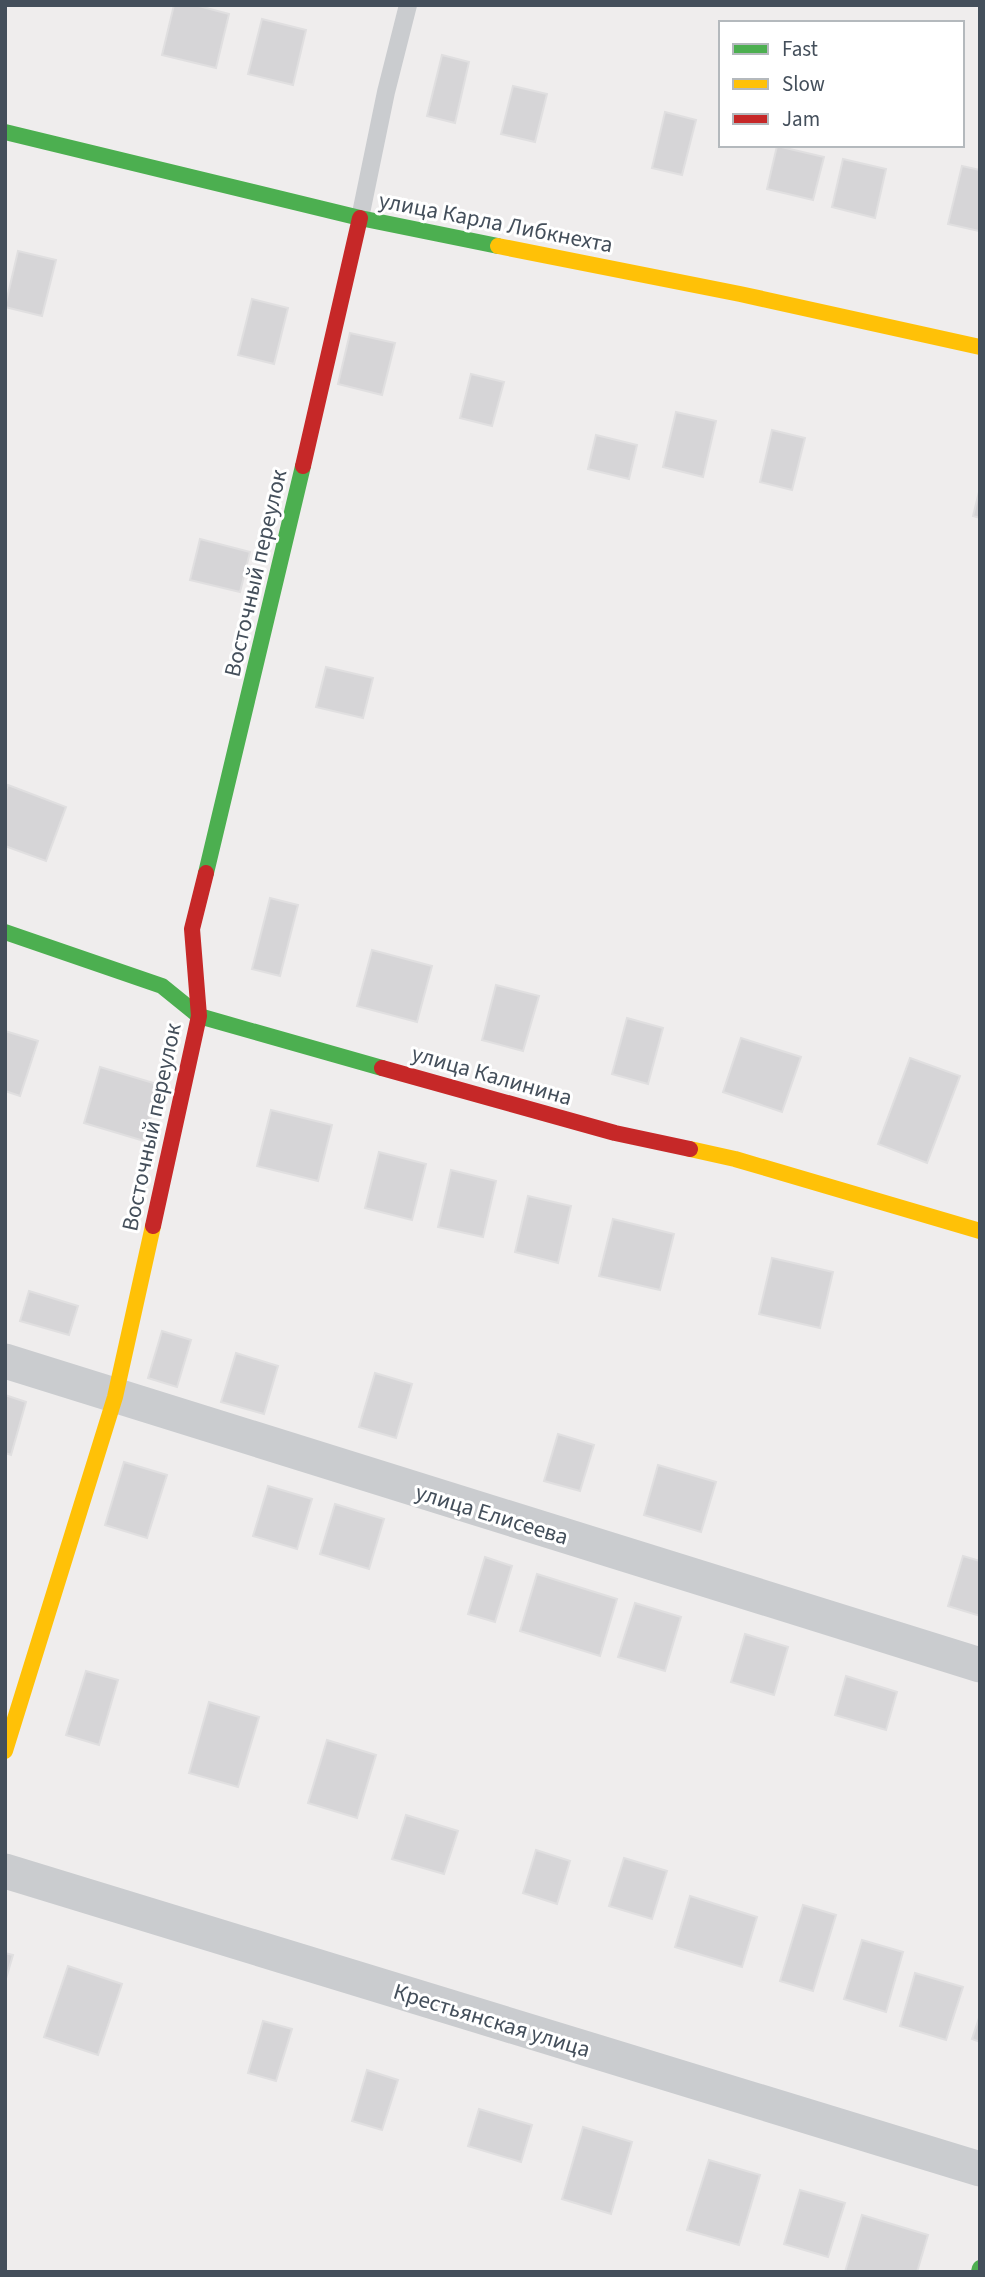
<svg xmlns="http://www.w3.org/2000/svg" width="985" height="2277" viewBox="0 0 985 2277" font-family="'Source Sans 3',sans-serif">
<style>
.building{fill:#d6d5d7;stroke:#e0dfe0;stroke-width:2}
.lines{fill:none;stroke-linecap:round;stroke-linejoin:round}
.lane{stroke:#cacccf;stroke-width:18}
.street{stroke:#cacccf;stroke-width:35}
.fast{stroke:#4caf50;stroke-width:16}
.slow{stroke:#ffc107;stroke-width:16}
.jam{stroke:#c62828;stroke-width:16}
.labels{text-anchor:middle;stroke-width:6;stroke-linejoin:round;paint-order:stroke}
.street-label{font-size:23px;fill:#444f5b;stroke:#fff}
</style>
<rect width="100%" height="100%" fill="#efeded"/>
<g class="building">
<path d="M 174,5 L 195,5 L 229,14 L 216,68 L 162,55 Z"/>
<path d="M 262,19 L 306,30 L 293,85 L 248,74 Z"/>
<path d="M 442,55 L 469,62 L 455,123 L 427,116 Z"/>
<path d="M 513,86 L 547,94 L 535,142 L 501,134 Z"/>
<path d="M 665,112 L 696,120 L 682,175 L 652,168 Z"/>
<path d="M 777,146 L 824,157 L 813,200 L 767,189 Z"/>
<path d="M 843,159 L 886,169 L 875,218 L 832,207 Z"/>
<path d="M 962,166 L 980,170 L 979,231 L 948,224 Z"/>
<path d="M 18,251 L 56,260 L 42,316 L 5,307 Z"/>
<path d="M 252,299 L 288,308 L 274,364 L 238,355 Z"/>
<path d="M 350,333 L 395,343 L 382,395 L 338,384 Z"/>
<path d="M 471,374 L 504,382 L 492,426 L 460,418 Z"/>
<path d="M 676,412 L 716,421 L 703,477 L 663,467 Z"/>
<path d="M 772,430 L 805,438 L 792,490 L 760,482 Z"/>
<path d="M 596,435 L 637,445 L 629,479 L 588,469 Z"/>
<path d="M 980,488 L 980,518 L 973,516 Z"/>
<path d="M 200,539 L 250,552 L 240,592 L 190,580 Z"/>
<path d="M 326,667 L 373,678 L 363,718 L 316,707 Z"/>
<path d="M 8,785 L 66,807 L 46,861 L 5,846 L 5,792 Z"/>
<path d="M 270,898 L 298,905 L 280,976 L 252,969 Z"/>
<path d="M 372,950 L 432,966 L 417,1022 L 357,1006 Z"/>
<path d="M 496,985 L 539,996 L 523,1051 L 482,1040 Z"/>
<path d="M 627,1018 L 663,1028 L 648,1084 L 612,1074 Z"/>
<path d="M 5,1031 L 38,1041 L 20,1096 L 5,1091 Z"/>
<path d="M 741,1038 L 801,1057 L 782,1112 L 723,1092 Z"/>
<path d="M 910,1058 L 960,1076 L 927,1163 L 878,1144 Z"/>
<path d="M 100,1067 L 160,1085 L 144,1141 L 84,1123 Z"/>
<path d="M 271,1110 L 332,1125 L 318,1181 L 257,1166 Z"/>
<path d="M 379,1152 L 426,1164 L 412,1220 L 365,1208 Z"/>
<path d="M 451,1170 L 496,1181 L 483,1237 L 438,1227 Z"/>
<path d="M 528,1196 L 571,1206 L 558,1263 L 515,1252 Z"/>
<path d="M 613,1219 L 674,1234 L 660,1290 L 599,1276 Z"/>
<path d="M 772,1258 L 833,1272 L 820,1328 L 759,1314 Z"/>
<path d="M 29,1291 L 78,1306 L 69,1335 L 20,1321 Z"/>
<path d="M 162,1331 L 191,1340 L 177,1387 L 148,1378 Z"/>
<path d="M 236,1353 L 278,1366 L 264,1414 L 221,1402 Z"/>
<path d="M 375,1373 L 412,1384 L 396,1438 L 359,1427 Z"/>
<path d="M 5,1395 L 26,1402 L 11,1455 L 5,1453 Z"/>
<path d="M 558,1434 L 594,1445 L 580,1491 L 544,1481 Z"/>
<path d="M 124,1462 L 167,1475 L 147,1538 L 105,1525 Z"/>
<path d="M 658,1465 L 716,1482 L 701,1532 L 644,1515 Z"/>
<path d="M 268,1486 L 312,1499 L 297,1549 L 253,1536 Z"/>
<path d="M 335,1504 L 384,1519 L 369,1569 L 320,1554 Z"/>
<path d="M 963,1556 L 980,1561 L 980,1616 L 948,1606 Z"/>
<path d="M 485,1557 L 512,1566 L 495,1622 L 468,1614 Z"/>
<path d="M 537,1574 L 617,1599 L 600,1656 L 520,1631 Z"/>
<path d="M 635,1603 L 681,1617 L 665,1671 L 618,1657 Z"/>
<path d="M 745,1634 L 788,1647 L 774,1695 L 731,1682 Z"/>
<path d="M 86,1671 L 118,1680 L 99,1745 L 66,1735 Z"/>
<path d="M 846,1676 L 897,1692 L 886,1730 L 835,1715 Z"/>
<path d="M 209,1702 L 259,1717 L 238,1787 L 189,1773 Z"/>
<path d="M 327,1740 L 376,1755 L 357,1818 L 308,1803 Z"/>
<path d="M 406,1815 L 458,1831 L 444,1874 L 392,1859 Z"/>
<path d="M 536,1850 L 570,1861 L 557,1904 L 523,1893 Z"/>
<path d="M 624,1858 L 667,1871 L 652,1919 L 609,1906 Z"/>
<path d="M 690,1896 L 757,1917 L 742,1967 L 675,1947 Z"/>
<path d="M 803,1905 L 836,1915 L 813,1991 L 780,1981 Z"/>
<path d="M 862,1940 L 903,1952 L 886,2012 L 844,1999 Z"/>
<path d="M 5,1953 L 13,1955 L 5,1982 Z"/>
<path d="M 68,1966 L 122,1984 L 98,2055 L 44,2037 Z"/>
<path d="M 915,1973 L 963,1987 L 946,2040 L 900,2026 Z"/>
<path d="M 980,2015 L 980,2042 L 972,2039 Z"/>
<path d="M 263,2021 L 292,2029 L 276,2081 L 248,2073 Z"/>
<path d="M 367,2070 L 398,2080 L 382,2130 L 352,2121 Z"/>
<path d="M 479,2109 L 532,2125 L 521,2162 L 468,2146 Z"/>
<path d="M 583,2127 L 632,2142 L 611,2214 L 562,2199 Z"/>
<path d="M 709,2160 L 760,2175 L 739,2245 L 687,2230 Z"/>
<path d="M 800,2190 L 845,2203 L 828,2257 L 784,2244 Z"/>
<path d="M 862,2215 L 928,2235 L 917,2272 L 845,2272 Z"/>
</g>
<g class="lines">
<path class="lane" d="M 360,218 L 386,92 L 408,5"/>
<g class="street">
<path d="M 5,1361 L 980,1665"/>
<path d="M 5,1871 L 980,2169"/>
</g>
<g class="fast">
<path d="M 5,132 L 360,218 L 498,246"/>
<path d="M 206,873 L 303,466"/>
<path d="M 5,932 L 162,986 L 199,1016 L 382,1068"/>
<path d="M 979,2272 L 980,2268"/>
</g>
<g class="slow">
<path d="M 498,246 L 740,294 L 980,347"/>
<path d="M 690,1149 L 735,1159 L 980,1231"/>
<path d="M 5,1751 L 115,1397 L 153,1226"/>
</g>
<g class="jam">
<path d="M 303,466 L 360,218"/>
<path d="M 382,1068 L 615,1133 L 690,1149"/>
<path d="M 153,1226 L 199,1016 L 192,929 L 206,873"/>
</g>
</g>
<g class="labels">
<g class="street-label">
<text transform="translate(496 222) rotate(11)" y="8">улица Карла Либкнехта</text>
<text transform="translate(255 573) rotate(-77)" y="8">Восточный переулок</text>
<text transform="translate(492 1075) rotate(16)" y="8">улица Калинина</text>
<text transform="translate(151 1127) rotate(-78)" y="8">Восточный переулок</text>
<text transform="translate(492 1514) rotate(17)" y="8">улица Елисеева</text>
<text transform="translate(492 2020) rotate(17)" y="8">Крестьянская улица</text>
</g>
</g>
<rect width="985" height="2277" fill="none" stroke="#444f5b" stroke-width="14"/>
<rect x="719" y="21" width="245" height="126" fill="#ffffff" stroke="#b4b9bd" stroke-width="2"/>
<rect x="733" y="44" width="35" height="10" fill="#4caf50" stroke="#b4b9bd" stroke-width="2"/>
<text x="782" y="56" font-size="21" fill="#444f5b">Fast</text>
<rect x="733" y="79" width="35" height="10" fill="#ffc107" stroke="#b4b9bd" stroke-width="2"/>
<text x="782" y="91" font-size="21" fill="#444f5b">Slow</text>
<rect x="733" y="114" width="35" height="10" fill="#c62828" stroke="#b4b9bd" stroke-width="2"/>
<text x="782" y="126" font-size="21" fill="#444f5b">Jam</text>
</svg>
